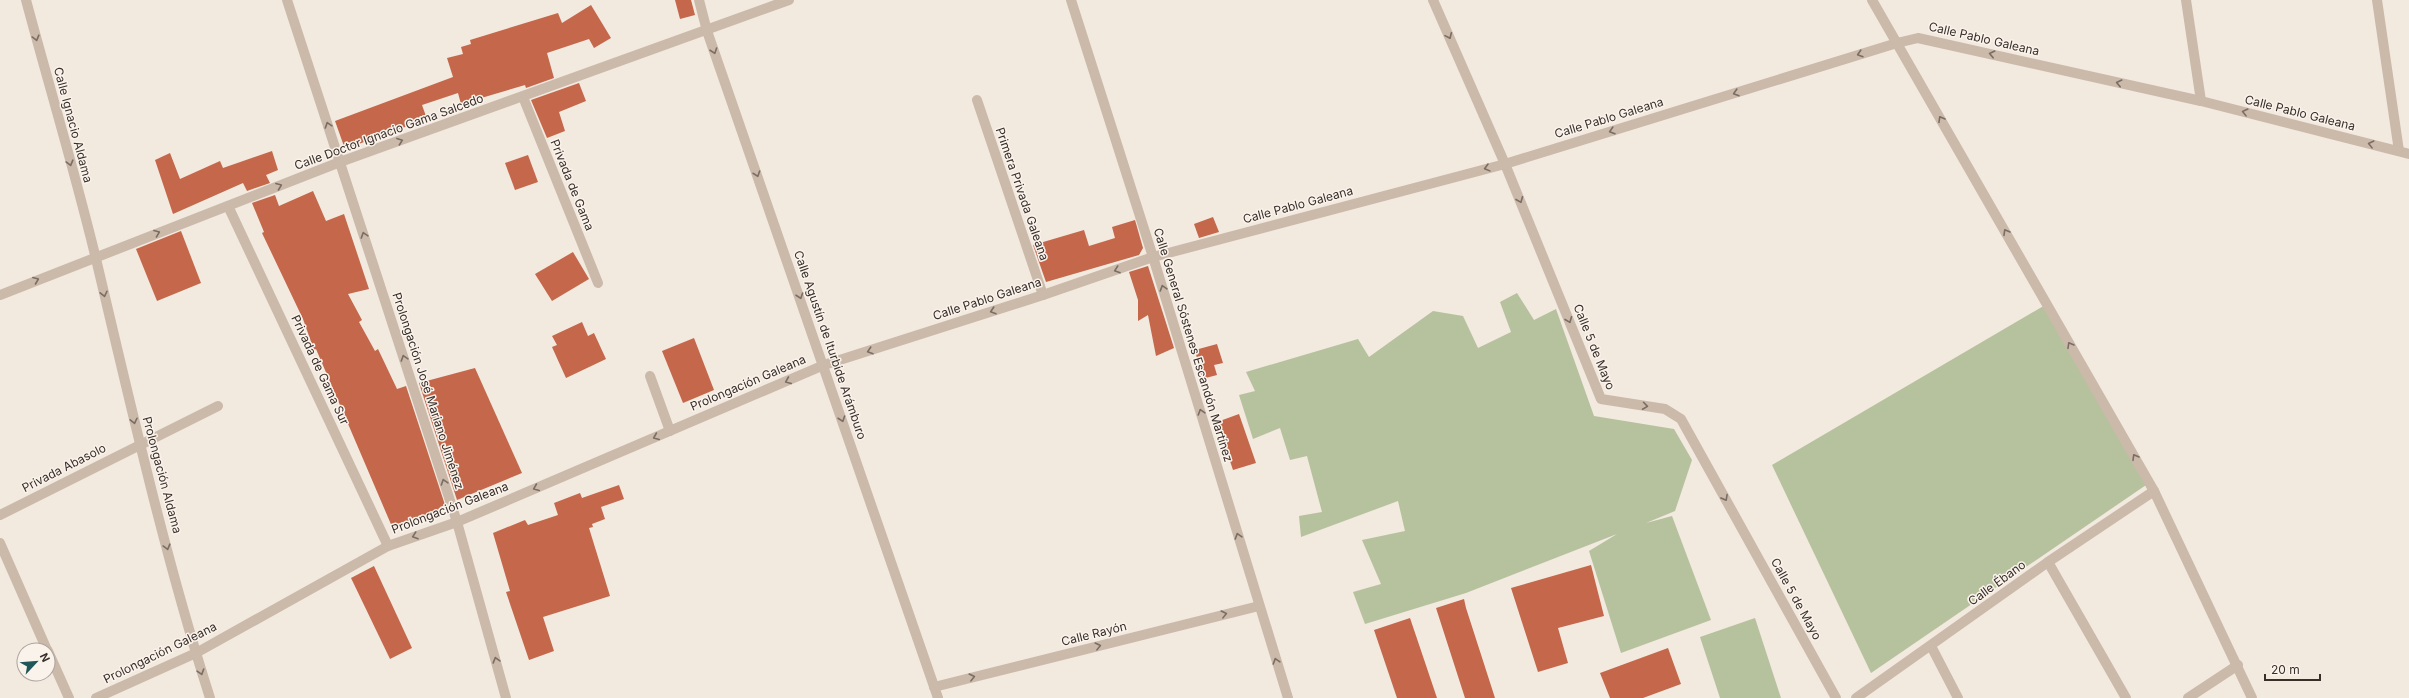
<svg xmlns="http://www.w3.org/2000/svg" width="2409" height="698" viewBox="0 0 2409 698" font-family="Inter,sans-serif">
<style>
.green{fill:#b6c29e}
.building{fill:#c4674b}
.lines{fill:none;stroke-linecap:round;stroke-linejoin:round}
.minor{stroke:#cbb9aa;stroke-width:10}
.tertiary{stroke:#cbb9aa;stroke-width:10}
.oneway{stroke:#7a6d64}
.labels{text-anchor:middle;stroke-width:3;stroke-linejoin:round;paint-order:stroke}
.street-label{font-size:12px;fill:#382e2a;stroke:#faf3eb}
</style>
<rect width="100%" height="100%" fill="#f2e9df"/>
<g class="green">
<path d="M 1517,293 L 1534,320 L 1556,309 L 1594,416 L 1674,429 L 1692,460 L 1675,511 L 1646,523 L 1672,516 L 1711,620 L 1621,653 L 1589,551 L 1617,534 L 1466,593 L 1365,624 L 1353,592 L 1381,584 L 1362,540 L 1405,531 L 1398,501 L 1301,537 L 1299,516 L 1322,512 L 1307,456 L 1290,460 L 1280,428 L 1253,439 L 1239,395 L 1255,391 L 1246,372 L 1358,339 L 1369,357 L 1433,311 L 1463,316 L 1478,348 L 1511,332 L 1500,302 Z"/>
<path d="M 2047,304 L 2149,483 L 1871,673 L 1772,465 Z"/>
<path d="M 1755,618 L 1781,698 L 1720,698 L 1700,637 Z"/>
</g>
<g class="building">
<path d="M 675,0 L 691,0 L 695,15 L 680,19 Z"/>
<path d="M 591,5 L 611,38 L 594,48 L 589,39 L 547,53 L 554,78 L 526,88 L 525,85 L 461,104 L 458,93 L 422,105 L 427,119 L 345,149 L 335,121 L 453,77 L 447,58 L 463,54 L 461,47 L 471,44 L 470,40 L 558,13 L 562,23 Z"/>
<path d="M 579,83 L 586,101 L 559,112 L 565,131 L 547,138 L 531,100 Z"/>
<path d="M 272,151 L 278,170 L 266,175 L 270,183 L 247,191 L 243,183 L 173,214 L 155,160 L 170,153 L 180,179 L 220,161 L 223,168 Z"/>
<path d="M 528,155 L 538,182 L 515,190 L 505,163 Z"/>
<path d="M 313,191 L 326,221 L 344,214 L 369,289 L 348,294 L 362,320 L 359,322 L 375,351 L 378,349 L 397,389 L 406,386 L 445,505 L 440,507 L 442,511 L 393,529 L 316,349 L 314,350 L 303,319 L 262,233 L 264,232 L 252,203 L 275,195 L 279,206 Z"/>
<path d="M 1213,217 L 1219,232 L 1199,238 L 1194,224 Z"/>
<path d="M 1135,220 L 1143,248 L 1139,255 L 1046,282 L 1033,245 L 1084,230 L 1089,246 L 1115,238 L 1112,227 Z"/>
<path d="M 181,231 L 201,283 L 157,301 L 136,249 Z"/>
<path d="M 573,252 L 589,279 L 552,301 L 535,274 Z"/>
<path d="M 1148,266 L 1174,348 L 1156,356 L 1148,315 L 1138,321 L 1138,300 L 1129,272 Z"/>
<path d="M 582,322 L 588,336 L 594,333 L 606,359 L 566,378 L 552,347 L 557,345 L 552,336 Z"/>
<path d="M 694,338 L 714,390 L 683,403 L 662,351 Z"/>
<path d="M 1217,344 L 1223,363 L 1214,365 L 1217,375 L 1202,379 L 1195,350 Z"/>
<path d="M 475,368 L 522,473 L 457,500 L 419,383 Z"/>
<path d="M 1239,414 L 1256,463 L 1233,470 L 1217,422 Z"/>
<path d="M 619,485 L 624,499 L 601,507 L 605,519 L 592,524 L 593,527 L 589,528 L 610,596 L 543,617 L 554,651 L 529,660 L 506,592 L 510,591 L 493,533 L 525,520 L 528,525 L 558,515 L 554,503 L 580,493 L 582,498 Z"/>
<path d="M 1591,565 L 1604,616 L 1558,628 L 1568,663 L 1538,672 L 1511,588 Z"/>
<path d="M 374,566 L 412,648 L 390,659 L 351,578 Z"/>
<path d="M 1464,599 L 1466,608 L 1495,698 L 1465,698 L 1436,608 Z"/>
<path d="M 1410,618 L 1437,698 L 1397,698 L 1374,630 Z"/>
<path d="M 1668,648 L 1681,684 L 1643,698 L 1610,698 L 1600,673 Z"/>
</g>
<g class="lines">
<g class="minor">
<path d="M 26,0 C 49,86 75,172 96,259 C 131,406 164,554 210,698"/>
<path d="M 287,0 L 457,522 L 506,698"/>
<path d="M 1071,0 L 1153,257 L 1288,698"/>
<path d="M 1433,0 L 1505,164 L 1601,399 L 1665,409 L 1681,419 L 1836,698"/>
<path d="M 2186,0 L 2201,101"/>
<path d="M 2377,0 L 2399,151"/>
<path d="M 523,97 L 598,283"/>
<path d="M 977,100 L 1043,295"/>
<path d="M 228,206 L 388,546"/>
<path d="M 0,295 L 340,162 L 789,0"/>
<path d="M 650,376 L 670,431"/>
<path d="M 2154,491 L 2252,698"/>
<path d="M 0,515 L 218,406"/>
<path d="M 0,543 L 47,650"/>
<path d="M 2048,562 L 2126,698"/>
<path d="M 1931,646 L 1958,698"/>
<path d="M 48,651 L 69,698"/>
<path d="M 934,687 L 1259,606"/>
<path d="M 96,698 L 196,653 L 388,546 L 457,522 L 824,365 L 1043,295 L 1153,257 L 1505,164 L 1897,43"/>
<path d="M 2188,698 L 2238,665"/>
</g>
<g class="tertiary">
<path d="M 699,0 L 707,31 L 938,698"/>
<path d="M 1897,43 L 1918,38 L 2201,101 L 2409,154"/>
<path d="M 1856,698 L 2048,562 L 2154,491 L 1872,0"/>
</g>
</g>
<defs><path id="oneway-chevron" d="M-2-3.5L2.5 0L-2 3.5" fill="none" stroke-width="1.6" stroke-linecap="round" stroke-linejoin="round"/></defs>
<g class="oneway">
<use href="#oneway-chevron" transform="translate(1449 36) rotate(66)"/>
<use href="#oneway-chevron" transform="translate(36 38) rotate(75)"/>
<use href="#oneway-chevron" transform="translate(714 51) rotate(71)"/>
<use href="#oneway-chevron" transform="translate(1860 54) rotate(163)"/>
<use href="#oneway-chevron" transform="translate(1992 54) rotate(-167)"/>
<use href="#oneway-chevron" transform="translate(2119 83) rotate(-167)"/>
<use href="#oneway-chevron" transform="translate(1736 93) rotate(163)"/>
<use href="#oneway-chevron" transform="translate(2245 112) rotate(-166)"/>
<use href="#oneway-chevron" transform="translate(1941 119) rotate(-120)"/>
<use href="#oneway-chevron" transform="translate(328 125) rotate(-108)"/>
<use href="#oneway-chevron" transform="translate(1612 131) rotate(163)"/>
<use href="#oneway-chevron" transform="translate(400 141) rotate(-20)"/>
<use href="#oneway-chevron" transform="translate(2371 144) rotate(-166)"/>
<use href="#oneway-chevron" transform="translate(70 163) rotate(75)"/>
<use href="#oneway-chevron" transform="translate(1487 168) rotate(165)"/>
<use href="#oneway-chevron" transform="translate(757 174) rotate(71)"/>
<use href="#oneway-chevron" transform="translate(279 186) rotate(-21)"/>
<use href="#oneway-chevron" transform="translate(1520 200) rotate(68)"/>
<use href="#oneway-chevron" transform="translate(2006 232) rotate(-120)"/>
<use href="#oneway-chevron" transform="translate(157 233) rotate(-21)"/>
<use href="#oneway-chevron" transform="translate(364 235) rotate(-108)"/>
<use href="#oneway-chevron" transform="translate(1117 270) rotate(161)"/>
<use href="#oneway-chevron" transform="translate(36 280) rotate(-22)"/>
<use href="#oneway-chevron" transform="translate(1163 288) rotate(-107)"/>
<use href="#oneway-chevron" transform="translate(104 294) rotate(77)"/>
<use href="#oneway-chevron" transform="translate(800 296) rotate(71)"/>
<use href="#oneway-chevron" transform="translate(993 311) rotate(162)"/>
<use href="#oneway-chevron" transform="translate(1569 320) rotate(68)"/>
<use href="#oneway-chevron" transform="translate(2070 345) rotate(-120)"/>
<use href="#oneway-chevron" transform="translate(870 351) rotate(162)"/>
<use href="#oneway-chevron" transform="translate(404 358) rotate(-108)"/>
<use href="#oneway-chevron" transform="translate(788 381) rotate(157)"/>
<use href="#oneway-chevron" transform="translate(1645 406) rotate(8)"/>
<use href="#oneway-chevron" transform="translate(1201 412) rotate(-107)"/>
<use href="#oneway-chevron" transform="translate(842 419) rotate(71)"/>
<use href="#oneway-chevron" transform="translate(134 421) rotate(77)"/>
<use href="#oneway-chevron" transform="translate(656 437) rotate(157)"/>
<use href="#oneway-chevron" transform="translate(2135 457) rotate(-120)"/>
<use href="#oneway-chevron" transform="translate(444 482) rotate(-108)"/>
<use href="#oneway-chevron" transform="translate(536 488) rotate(157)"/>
<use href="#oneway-chevron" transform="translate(1725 498) rotate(61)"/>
<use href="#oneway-chevron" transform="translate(415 536) rotate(161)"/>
<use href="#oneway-chevron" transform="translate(1238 536) rotate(-107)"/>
<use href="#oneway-chevron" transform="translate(167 547) rotate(75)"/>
<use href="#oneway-chevron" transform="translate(1224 614) rotate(-14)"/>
<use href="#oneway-chevron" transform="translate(1098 646) rotate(-14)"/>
<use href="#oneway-chevron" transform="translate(496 660) rotate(-106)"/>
<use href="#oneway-chevron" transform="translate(1276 661) rotate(-107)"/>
<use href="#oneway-chevron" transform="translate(201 672) rotate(73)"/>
<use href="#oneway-chevron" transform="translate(972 677) rotate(-14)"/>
</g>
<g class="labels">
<g class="street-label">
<text transform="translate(1984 39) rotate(13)" y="4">Calle Pablo Galeana</text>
<text transform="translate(2300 113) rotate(14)" y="4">Calle Pablo Galeana</text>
<text transform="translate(1609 118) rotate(-17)" y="4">Calle Pablo Galeana</text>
<text transform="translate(73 125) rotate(75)" y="4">Calle Ignacio Aldama</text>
<text transform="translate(389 132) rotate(-20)" y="4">Calle Doctor Ignacio Gama Salcedo</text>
<text transform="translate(572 185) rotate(68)" y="4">Privada de Gama</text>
<text transform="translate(1022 194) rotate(71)" y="4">Primera Privada Galeana</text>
<text transform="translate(1298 205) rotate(-15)" y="4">Calle Pablo Galeana</text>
<text transform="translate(987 299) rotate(-18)" y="4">Calle Pablo Galeana</text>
<text transform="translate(830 345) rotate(71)" y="4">Calle Agustín de Iturbide Arámburo</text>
<text transform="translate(1193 345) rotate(73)" y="4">Calle General Sóstenes Escandón Martínez</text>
<text transform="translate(1594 347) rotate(68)" y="4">Calle 5 de Mayo</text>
<text transform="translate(320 370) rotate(65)" y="4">Privada de Gama Sur</text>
<text transform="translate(748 383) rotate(-23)" y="4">Prolongación Galeana</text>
<text transform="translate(428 391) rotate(72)" y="4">Prolongación José Mariano Jiménez</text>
<text transform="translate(64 468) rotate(-27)" y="4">Privada Abasolo</text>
<text transform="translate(162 475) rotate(75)" y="4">Prolongación Aldama</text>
<text transform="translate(450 508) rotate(-21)" y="4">Prolongación Galeana</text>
<text transform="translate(1997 583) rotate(-36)" y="4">Calle Ébano</text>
<text transform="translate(1796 599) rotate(61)" y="4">Calle 5 de Mayo</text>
<text transform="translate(1094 634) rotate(-14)" y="4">Calle Rayón</text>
<text transform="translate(160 653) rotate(-26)" y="4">Prolongación Galeana</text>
</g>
</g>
<g transform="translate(36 662) rotate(64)"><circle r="19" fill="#faf3eb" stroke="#aca49e"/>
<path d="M0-3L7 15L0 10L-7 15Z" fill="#1f565a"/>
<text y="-6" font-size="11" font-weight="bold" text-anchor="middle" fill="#382e2a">N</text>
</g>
<path d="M2265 674v6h55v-6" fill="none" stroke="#382e2a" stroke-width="2"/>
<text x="2271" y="674" font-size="12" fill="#382e2a" stroke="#faf3eb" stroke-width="3" paint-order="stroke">20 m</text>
</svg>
